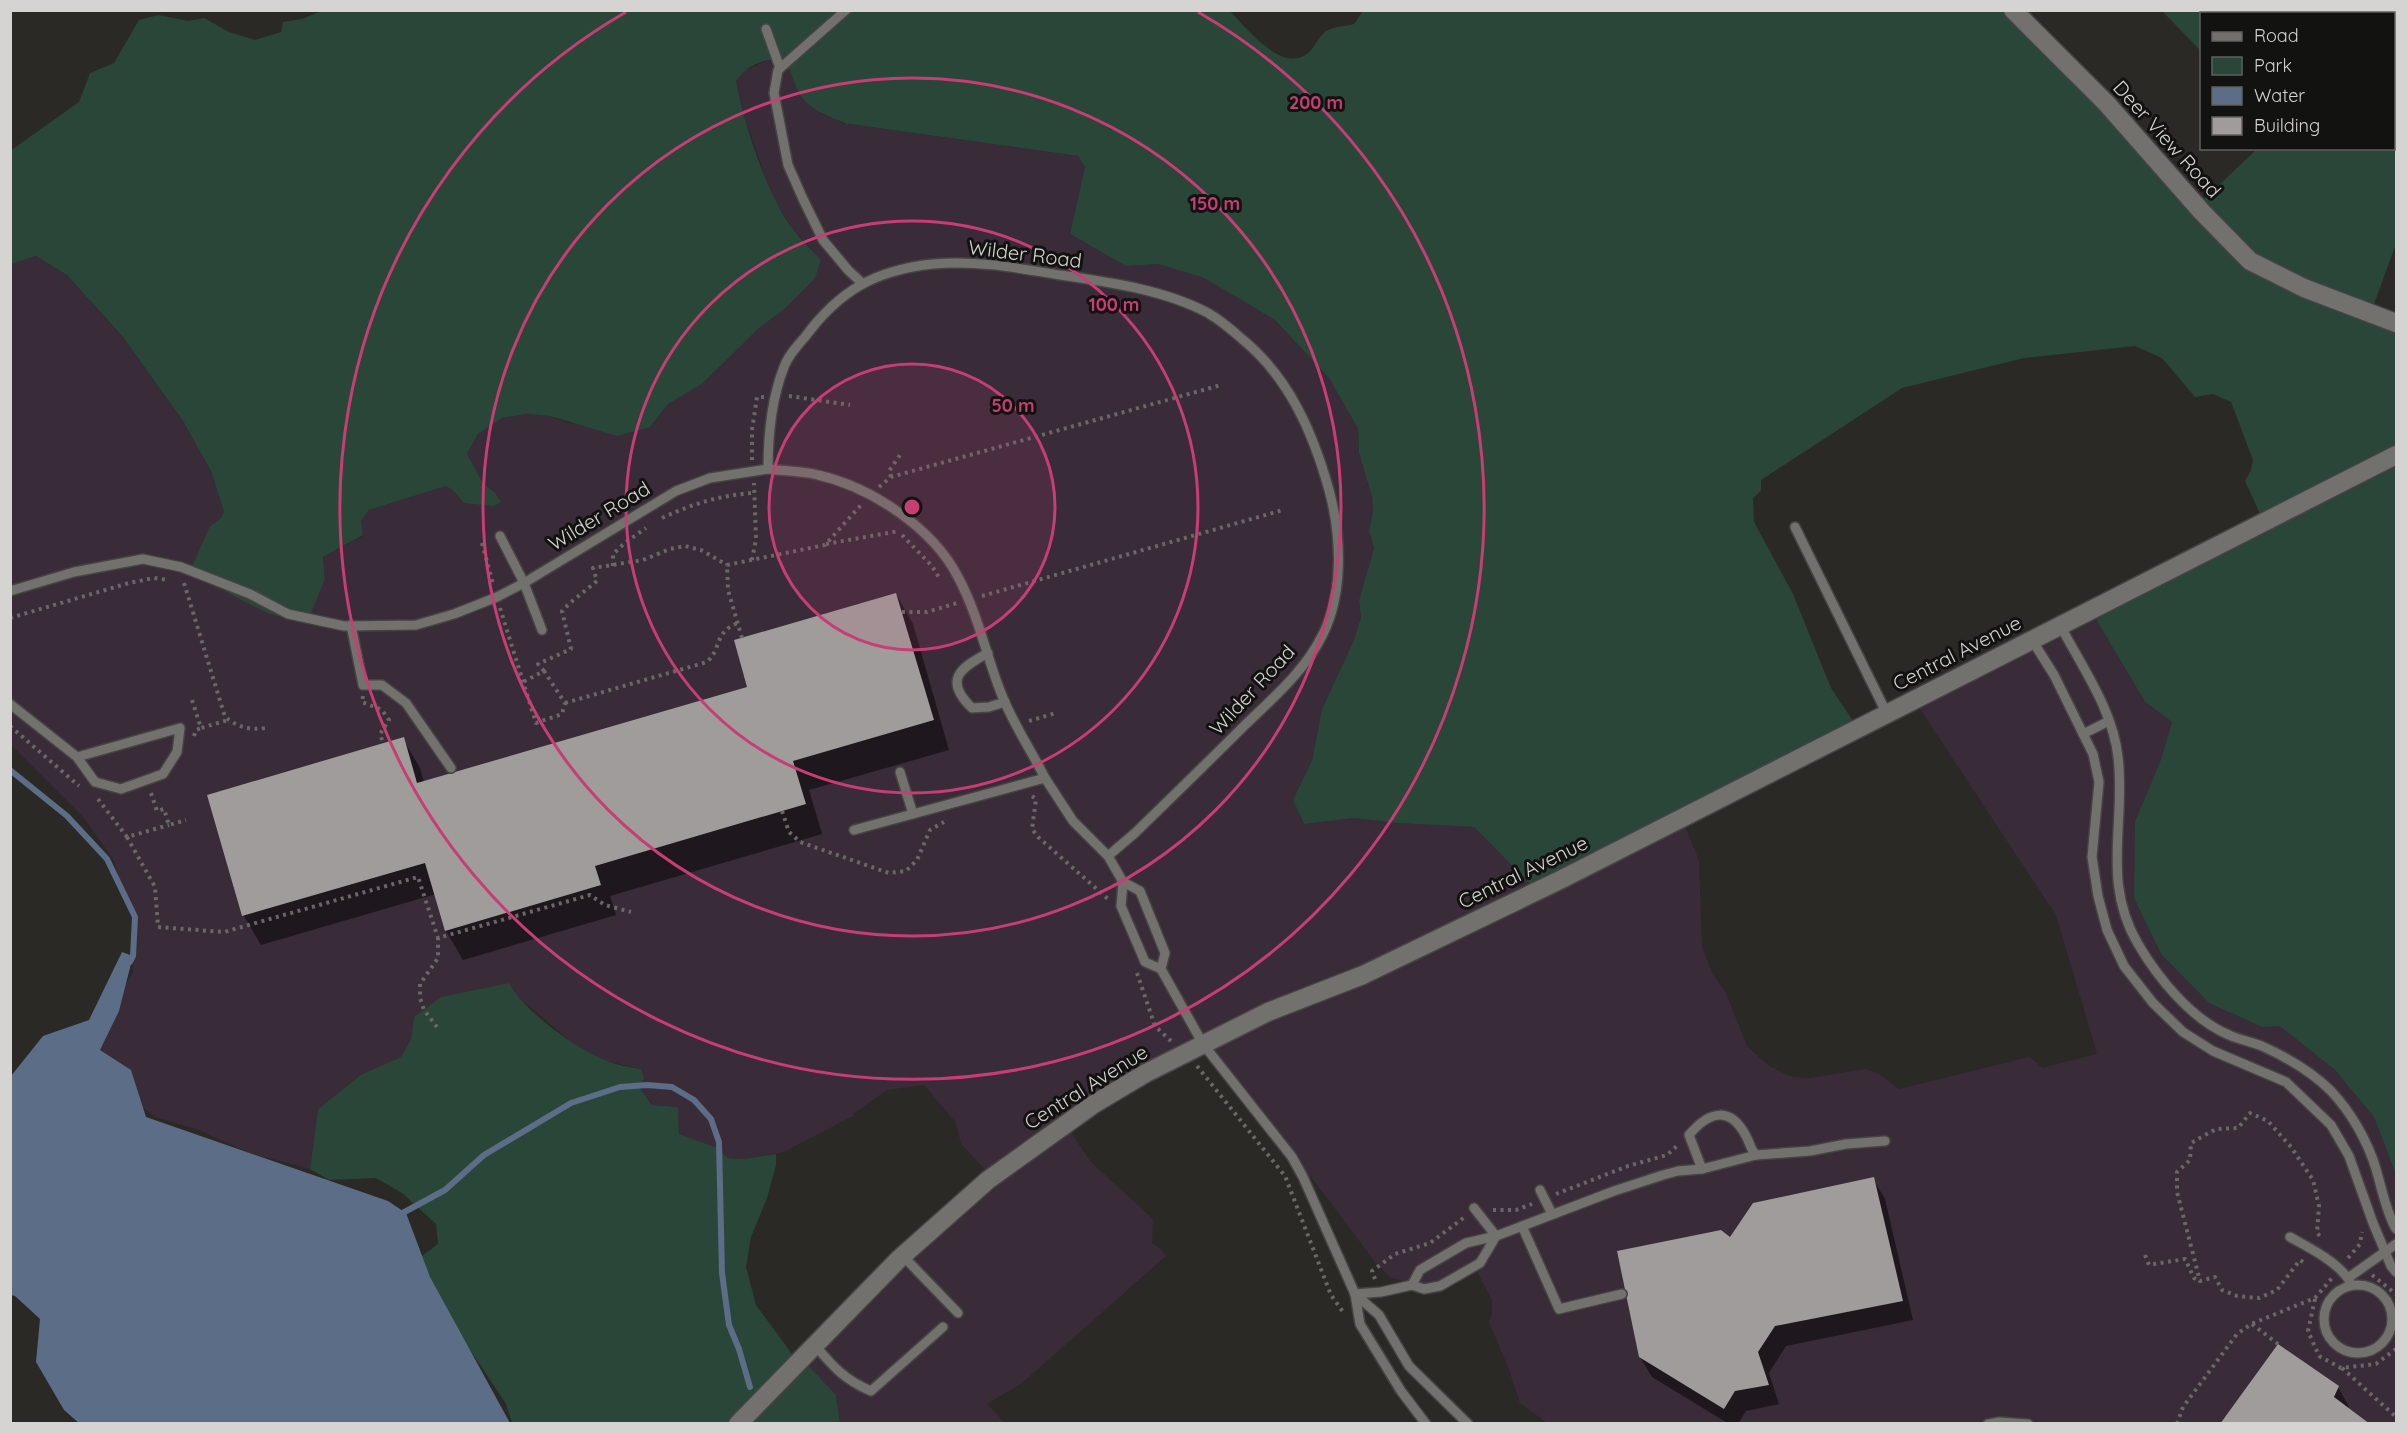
<svg xmlns="http://www.w3.org/2000/svg" width="2407" height="1434" viewBox="0 0 2407 1434" font-family="Quicksand,sans-serif">
<style>
.commercial{fill:#392b38}
.green{fill:#294639}
.water{fill:#5b6d87}
.shadow{fill:#0007}
.lines{fill:none;stroke-linecap:round;stroke-linejoin:round}
.stream{stroke:#5b6d87;stroke-width:6}
.building{fill:#a09c9b}
.lane-casing{stroke:#454442;stroke-width:12}
.street-casing{stroke:#454442;stroke-width:21}
.secondary-casing{stroke:#454442;stroke-width:21}
.path{stroke:#696865;stroke-width:4;stroke-dasharray:3 4.5;stroke-linecap:butt}
.lane{stroke:#72716e;stroke-width:9}
.street{stroke:#72716e;stroke-width:18}
.secondary{stroke:#72716e;stroke-width:18}
.ring{fill:none;stroke:#c63e73;stroke-width:3}
.labels{text-anchor:middle;stroke-width:6;stroke-linejoin:round;paint-order:stroke}
.street-label{font-size:20px;fill:#d5d4d2;stroke:#121211}
.centre{fill:#c63e73;stroke:#121211;stroke-width:3}
.ring-label{font-size:18px;text-anchor:middle;font-weight:bold;fill:#c63e73;stroke:#121211;stroke-width:6;stroke-linejoin:round;paint-order:stroke}
</style>
<rect width="100%" height="100%" fill="#2a2926"/>
<path class="commercial" d="M 772,59 L 783,59 L 790,67 L 795,85 L 822,114 L 847,125 L 850,124 L 1078,156 L 1085,167 L 1070,234 L 1126,266 L 1158,264 L 1204,278 L 1275,320 L 1329,378 L 1358,429 L 1359,453 L 1372,497 L 1373,511 L 1369,531 L 1374,548 L 1359,600 L 1361,617 L 1354,640 L 1322,709 L 1312,760 L 1293,800 L 1304,824 L 1354,818 L 1397,823 L 1474,827 L 1534,888 L 1681,817 L 1699,860 L 1702,946 L 1712,973 L 1726,993 L 1747,1046 L 1769,1066 L 1791,1077 L 1810,1078 L 1866,1069 L 1879,1074 L 1899,1089 L 2030,1057 L 2042,1068 L 2097,1054 L 2056,915 L 1914,700 L 2090,609 L 2145,702 L 2172,722 L 2160,762 L 2134,898 L 2161,954 L 2209,1003 L 2262,1027 L 2280,1025 L 2335,1070 L 2374,1117 L 2396,1175 L 2396,1423 L 1547,1423 L 1520,1403 L 1508,1367 L 1489,1322 L 1492,1313 L 1492,1300 L 1476,1270 L 1424,1287 L 1390,1277 L 1374,1261 L 1331,1203 L 1208,1045 L 1065,1124 L 1091,1162 L 1153,1219 L 1152,1243 L 1162,1250 L 1166,1256 L 1022,1383 L 987,1404 L 1005,1423 L 840,1423 L 836,1395 L 807,1364 L 990,1175 L 961,1144 L 956,1123 L 924,1085 L 887,1090 L 853,1114 L 853,1116 L 784,1152 L 743,1159 L 728,1158 L 714,1147 L 679,1134 L 678,1107 L 653,1105 L 639,1086 L 641,1069 L 606,1061 L 576,1046 L 515,994 L 414,1017 L 411,1039 L 401,1057 L 362,1074 L 318,1109 L 310,1169 L 249,1153 L 199,1130 L 155,1117 L 130,1097 L 93,1050 L 109,1010 L 133,973 L 135,930 L 126,896 L 113,859 L 84,818 L 11,745 L 10,264 L 36,256 L 67,275 L 123,337 L 183,421 L 211,471 L 224,512 L 221,518 L 210,526 L 306,623 L 325,579 L 323,557 L 363,536 L 361,521 L 369,510 L 446,486 L 454,490 L 464,503 L 495,493 L 483,483 L 467,454 L 478,434 L 502,418 L 527,414 L 550,416 L 568,423 L 650,427 L 668,404 L 702,384 L 759,328 L 781,312 L 821,260 L 792,228 L 771,194 L 739,101 L 735,81 L 743,71 Z"/>
<g class="green">
<path d="M 324,10 L 1229,10 C 1246,27 1282,75 1308,53 C 1315,47 1319,36 1326,31 C 1333,27 1346,26 1354,24 L 1363,11 L 2015,10 L 2201,202 L 2257,149 L 2394,148 L 2394,14 L 2202,14 L 2201,51 L 2162,11 L 2396,11 L 2396,247 L 2394,249 L 2373,307 L 2396,319 L 2396,1175 L 2374,1117 L 2335,1070 L 2280,1026 L 2262,1027 L 2209,1003 L 2161,954 L 2134,898 L 2135,822 L 2160,762 L 2172,722 L 2145,702 L 2090,609 L 2263,520 L 2245,481 L 2251,470 L 2253,460 L 2231,402 L 2213,394 L 2195,397 L 2162,358 L 2135,346 L 2024,358 L 1902,388 L 1761,480 L 1761,491 L 1753,498 L 1754,522 L 1793,594 L 1831,688 L 1857,727 L 1534,888 L 1474,827 L 1397,823 L 1354,818 L 1304,824 L 1293,800 L 1312,760 L 1322,709 L 1354,640 L 1361,617 L 1359,600 L 1374,548 L 1369,531 L 1373,511 L 1372,497 L 1359,453 L 1358,429 L 1329,378 L 1275,320 L 1204,278 L 1158,264 L 1126,266 L 1070,234 L 1085,167 L 1078,156 L 850,124 L 847,125 L 845,123 C 824,115 803,107 795,84 C 791,74 790,67 783,59 C 763,59 747,65 736,81 C 743,121 768,198 793,229 C 801,240 812,250 821,260 L 815,278 L 781,312 L 759,328 L 702,384 L 668,404 L 650,427 L 617,436 L 550,416 L 527,414 L 502,418 L 478,434 L 467,454 L 483,483 L 495,493 L 501,502 L 494,506 L 464,503 L 454,491 L 446,486 L 369,510 L 361,521 L 363,535 L 323,557 L 325,579 L 307,623 L 270,614 L 241,600 L 190,571 L 210,526 L 221,518 L 224,512 L 211,471 L 183,421 L 123,337 L 67,275 L 36,256 L 11,264 L 10,151 L 79,102 L 90,73 L 114,63 L 139,20 L 158,15 L 188,21 L 204,18 L 229,32 L 255,40 L 281,32 L 283,22 L 302,19 Z"/>
<path d="M 509,983 C 524,1011 575,1048 605,1060 C 616,1065 629,1067 641,1069 L 644,1078 L 639,1086 L 652,1105 L 678,1107 L 679,1134 L 715,1147 L 728,1158 L 743,1159 L 776,1154 L 776,1165 L 767,1198 L 751,1237 L 746,1267 L 756,1305 L 792,1354 L 807,1364 L 836,1395 L 840,1423 L 512,1423 L 506,1404 L 453,1324 L 431,1297 L 422,1256 L 438,1244 L 436,1224 L 402,1193 L 376,1178 L 329,1180 L 310,1169 L 318,1109 L 362,1074 L 401,1057 L 411,1039 L 414,1017 L 441,997 Z"/>
</g>
<path class="water" d="M 122,952 L 133,956 L 119,1011 L 100,1050 L 131,1070 L 146,1117 L 388,1201 L 406,1213 L 430,1277 L 510,1423 L 80,1424 L 64,1410 L 36,1362 L 40,1319 L 15,1296 L 11,1295 L 11,1076 L 43,1036 L 89,1020 Z"/>
<g class="shadow">
<path d="M 896,594 L 913,624 L 949,750 L 809,790 L 822,834 L 610,896 L 616,915 L 463,960 L 446,931 L 436,894 L 261,945 L 244,916 L 209,796 L 403,739 L 420,768 L 424,782 L 749,688 Z"/>
<path d="M 1873,1179 L 1885,1199 L 1913,1320 L 1786,1346 L 1769,1373 L 1779,1404 L 1746,1411 L 1738,1424 L 1729,1424 L 1652,1377 L 1640,1357 L 1731,1239 Z"/>
<path d="M 2338,1387 L 2349,1407 L 2348,1409 L 2222,1424 Z"/>
</g>
<g class="lines">
<g class="stream">
<path d="M 10,770 L 67,816 L 107,859 L 135,917 L 133,956 L 130,962"/>
<path d="M 399,1215 L 445,1190 L 484,1155 L 571,1103 L 620,1087 L 647,1085 L 672,1087 L 694,1100 L 711,1119 L 719,1142 L 722,1273 L 729,1325 L 739,1349 L 750,1387"/>
</g>
</g>
<g class="building">
<path d="M 896,593 L 934,720 L 793,761 L 806,804 L 595,866 L 601,885 L 445,931 L 425,863 L 242,916 L 207,795 L 404,737 L 417,783 L 747,687 L 734,640 Z"/>
<path d="M 1874,1177 L 1903,1301 L 1775,1326 L 1758,1352 L 1769,1385 L 1735,1391 L 1724,1409 L 1639,1357 L 1617,1251 L 1721,1230 L 1730,1237 L 1753,1203 Z"/>
<path d="M 2278,1344 L 2339,1386 L 2334,1397 L 2370,1424 L 2220,1424 Z"/>
</g>
<g class="lines">
<defs>
<g id="lane">
<path d="M 846,10 L 778,70 L 774,93 L 788,165 L 803,199 L 823,240 L 848,270 L 862,283"/>
<path d="M 766,29 L 780,68"/>
<path d="M 768,469 C 784,471 802,471 818,475 C 871,487 933,528 958,577 C 978,614 986,655 1001,693 C 1012,722 1031,750 1045,778"/>
<path d="M 1795,527 L 1887,714"/>
<path d="M 500,536 L 524,583 L 542,630"/>
<path d="M 10,591 L 74,572 L 143,559 L 181,567 L 250,594 L 288,614 L 344,626 L 416,625 L 454,614 L 497,597 L 524,583 L 676,491 L 710,478 L 768,469 C 768,435 771,400 784,367 C 788,356 797,346 805,337 C 839,291 875,270 933,264 C 976,260 1018,268 1060,275 C 1109,282 1165,290 1208,313 C 1220,320 1232,330 1242,339 C 1289,377 1313,433 1329,490 C 1341,534 1344,592 1323,634 C 1305,671 1273,698 1244,726 C 1208,762 1171,798 1135,833 L 1108,856 L 1123,882 L 1121,906 L 1145,962 L 1161,969 L 1203,1044 L 1292,1157 L 1303,1177 L 1355,1294 L 1381,1292 L 1412,1285 L 1424,1289 L 1440,1286 L 1480,1263 L 1496,1236"/>
<path d="M 351,625 L 363,685 L 382,685 L 406,703 L 451,768"/>
<path d="M 2060,625 C 2082,667 2113,710 2118,757 C 2126,823 2101,881 2138,944 C 2158,978 2191,1019 2229,1035 C 2240,1040 2253,1042 2264,1047 C 2288,1058 2312,1072 2331,1091 C 2351,1112 2368,1142 2376,1169 C 2382,1189 2386,1212 2396,1229"/>
<path d="M 2032,640 L 2054,675 L 2093,754 L 2099,782 L 2092,857 L 2098,896 L 2107,930 L 2124,966 L 2153,1003 L 2183,1032 L 2213,1051 L 2286,1082 L 2331,1125 L 2349,1156 L 2373,1223 L 2391,1266 L 2396,1272"/>
<path d="M 988,653 C 960,668 943,680 972,708 L 989,707 L 1005,702"/>
<path d="M 10,704 L 77,757 L 95,782 L 121,789 L 163,774 L 177,752 L 180,728 L 77,757"/>
<path d="M 2083,734 L 2109,721"/>
<path d="M 900,772 L 913,814"/>
<path d="M 854,830 L 1045,778 L 1073,821 L 1108,856"/>
<path d="M 1123,882 L 1140,891 L 1165,953 L 1161,969"/>
<path d="M 1702,1169 L 1689,1135 C 1710,1110 1731,1106 1747,1138 C 1750,1144 1751,1150 1756,1155"/>
<path d="M 1540,1190 L 1552,1214"/>
<path d="M 1474,1208 L 1496,1236"/>
<path d="M 1522,1226 L 1559,1309 L 1622,1294"/>
<path d="M 2290,1237 C 2311,1249 2341,1263 2352,1285"/>
<path d="M 903,1256 L 958,1313"/>
<path d="M 2348,1278 L 2396,1244"/>
<path d="M 1412,1285 L 1420,1270 L 1466,1243 L 1496,1236 L 1614,1191 L 1663,1175 L 1678,1171 L 1702,1169 L 1756,1155 L 1810,1151 L 1846,1144 L 1885,1141"/>
<circle cx="2358" cy="1319" r="34"/>
<path d="M 1355,1294 L 1379,1315 L 1409,1366 L 1468,1424"/>
<path d="M 1355,1294 L 1360,1324 L 1401,1391 L 1426,1424"/>
<path d="M 815,1345 C 833,1367 845,1380 871,1391 L 943,1327"/>
<path d="M 1988,1424 L 1999,1422 L 2028,1424"/>
</g>
<path id="street" d="M 2013,10 L 2107,104 L 2202,212 L 2250,261 L 2304,288 L 2396,323"/>
<path id="secondary" d="M 738,1424 L 899,1259 L 988,1180 L 1094,1104 L 1146,1073 L 1268,1012 L 1363,975 L 1560,880 L 2396,455"/>
</defs>
<use href="#lane" class="lane-casing"/>
<use href="#street" class="street-casing"/>
<use href="#secondary" class="secondary-casing"/>
<g class="path">
<path d="M 789,396 L 850,405"/>
<path d="M 752,460 L 752,430 L 757,397 L 764,397"/>
<path d="M 891,477 L 889,471 L 900,455"/>
<path d="M 879,487 L 891,477 L 1221,385"/>
<path d="M 662,518 C 692,504 721,495 753,493"/>
<path d="M 902,535 L 932,566 L 940,579"/>
<path d="M 482,543 L 493,584"/>
<path d="M 826,544 L 899,531"/>
<path d="M 752,560 L 756,539 L 754,483"/>
<path d="M 613,566 L 613,554 L 626,542 L 646,528"/>
<path d="M 184,583 L 225,717 C 239,728 249,730 266,728"/>
<path d="M 982,596 L 1283,510"/>
<path d="M 500,608 L 536,723 L 562,714 L 565,703 L 544,671 L 523,682"/>
<path d="M 902,612 L 927,612 L 957,603"/>
<path d="M 10,618 L 129,583 L 154,578 L 168,580"/>
<path d="M 742,638 L 728,590 L 727,565 L 825,545 L 861,505"/>
<path d="M 544,671 L 538,664 L 571,649 L 562,611 L 571,602 L 597,581 L 593,568 L 643,560 L 670,549 L 685,546 L 701,550 L 727,565"/>
<path d="M 363,696 L 362,702 L 382,710 L 389,720 L 380,734 L 383,743"/>
<path d="M 192,700 L 201,728 L 228,720"/>
<path d="M 565,703 L 707,662 C 722,648 714,632 738,623"/>
<path d="M 1029,721 L 1056,713"/>
<path d="M 10,726 L 79,786"/>
<path d="M 194,736 L 196,730 L 201,728"/>
<path d="M 151,793 L 157,811 L 164,809 L 169,825 L 186,820"/>
<path d="M 1032,796 L 1036,799 L 1032,829 L 1038,837 L 1108,899"/>
<path d="M 98,799 L 127,837 L 169,825"/>
<path d="M 782,811 L 789,832 L 800,842 L 889,873 L 906,871 L 917,860 L 930,830 L 944,822"/>
<path d="M 127,837 L 155,887 L 158,927 L 224,932 L 418,877 L 438,938 L 590,895 L 605,905 L 631,912"/>
<path d="M 1137,973 L 1155,1026 L 1172,1042"/>
<path d="M 437,1027 L 424,1010 L 420,998 L 420,984 L 438,958 L 438,938"/>
<path d="M 1197,1066 L 1285,1176 L 1331,1295 L 1343,1312"/>
<path d="M 1556,1194 L 1628,1166 L 1667,1155 L 1678,1145"/>
<path d="M 1493,1210 L 1516,1210 L 1532,1204"/>
<path d="M 2145,1255 L 2149,1265 L 2185,1259 L 2194,1278 L 2199,1281"/>
<path d="M 2348,1258 L 2360,1244 L 2362,1232"/>
<path d="M 2303,1262 L 2300,1260 L 2277,1290 L 2259,1298 L 2237,1296 L 2222,1290 L 2215,1277 L 2200,1281 L 2177,1192 L 2177,1172 L 2190,1160 L 2191,1143 L 2216,1129 L 2238,1128 L 2250,1113 L 2268,1121 L 2291,1147 L 2313,1180 L 2319,1206 L 2317,1233 L 2321,1237"/>
<path d="M 2372,1275 L 2396,1294"/>
<path d="M 1375,1279 L 1372,1271 L 1395,1254 L 1430,1243 L 1466,1216"/>
<path d="M 2315,1299 L 2308,1331 L 2319,1356 L 2341,1368 L 2376,1364 L 2396,1349"/>
<path d="M 2252,1324 L 2278,1344"/>
<path d="M 2342,1368 L 2396,1417"/>
<path d="M 2177,1424 L 2183,1407 L 2237,1334 L 2251,1324 L 2315,1298 L 2332,1278"/>
</g>
<use href="#lane" class="lane"/>
<use href="#street" class="street"/>
<use href="#secondary" class="secondary"/>
</g>
<circle cx="912" cy="507" r="143" fill="#c63e73" fill-opacity=".12"/>
<g class="ring">
<circle cx="912" cy="507" r="143"/>
<circle cx="912" cy="507" r="286"/>
<circle cx="912" cy="507" r="429"/>
<path d="M1198 12A572 572 0 1 1 626 12"/>
</g>
<g class="labels">
<g class="street-label">
<text transform="translate(2167 139) rotate(48)" y="7">Deer View Road</text>
<text transform="translate(1025 254) rotate(7)" y="7">Wilder Road</text>
<text transform="translate(599 516) rotate(-31)" y="7">Wilder Road</text>
<text transform="translate(1957 653) rotate(-27)" y="7">Central Avenue</text>
<text transform="translate(1252 690) rotate(-47)" y="7">Wilder Road</text>
<text transform="translate(1523 872) rotate(-26)" y="7">Central Avenue</text>
<text transform="translate(1086 1087) rotate(-32)" y="7">Central Avenue</text>
</g>
</g>
<circle cx="912" cy="507" r="9" class="centre"/>
<g class="ring-label">
<text x="1316" y="109">200 m</text>
<text x="1215" y="210">150 m</text>
<text x="1114" y="311">100 m</text>
<text x="1013" y="412">50 m</text>
</g>
<rect width="2407" height="1434" fill="none" stroke="#d5d4d2" stroke-width="24"/>
<rect x="2200" y="12" width="195" height="138" fill="#121211" stroke="#60605e" stroke-width="1.5"/>
<rect x="2212" y="32" width="30" height="9" fill="#72716e" stroke="#60605e" stroke-width="1.5"/>
<text x="2254" y="42" font-size="18" fill="#d5d4d2">Road</text>
<rect x="2212" y="57" width="30" height="18" fill="#294639" stroke="#60605e" stroke-width="1.5"/>
<text x="2254" y="72" font-size="18" fill="#d5d4d2">Park</text>
<rect x="2212" y="87" width="30" height="18" fill="#5b6d87" stroke="#60605e" stroke-width="1.5"/>
<text x="2254" y="102" font-size="18" fill="#d5d4d2">Water</text>
<rect x="2212" y="117" width="30" height="18" fill="#a09c9b" stroke="#60605e" stroke-width="1.5"/>
<text x="2254" y="132" font-size="18" fill="#d5d4d2">Building</text>
</svg>
